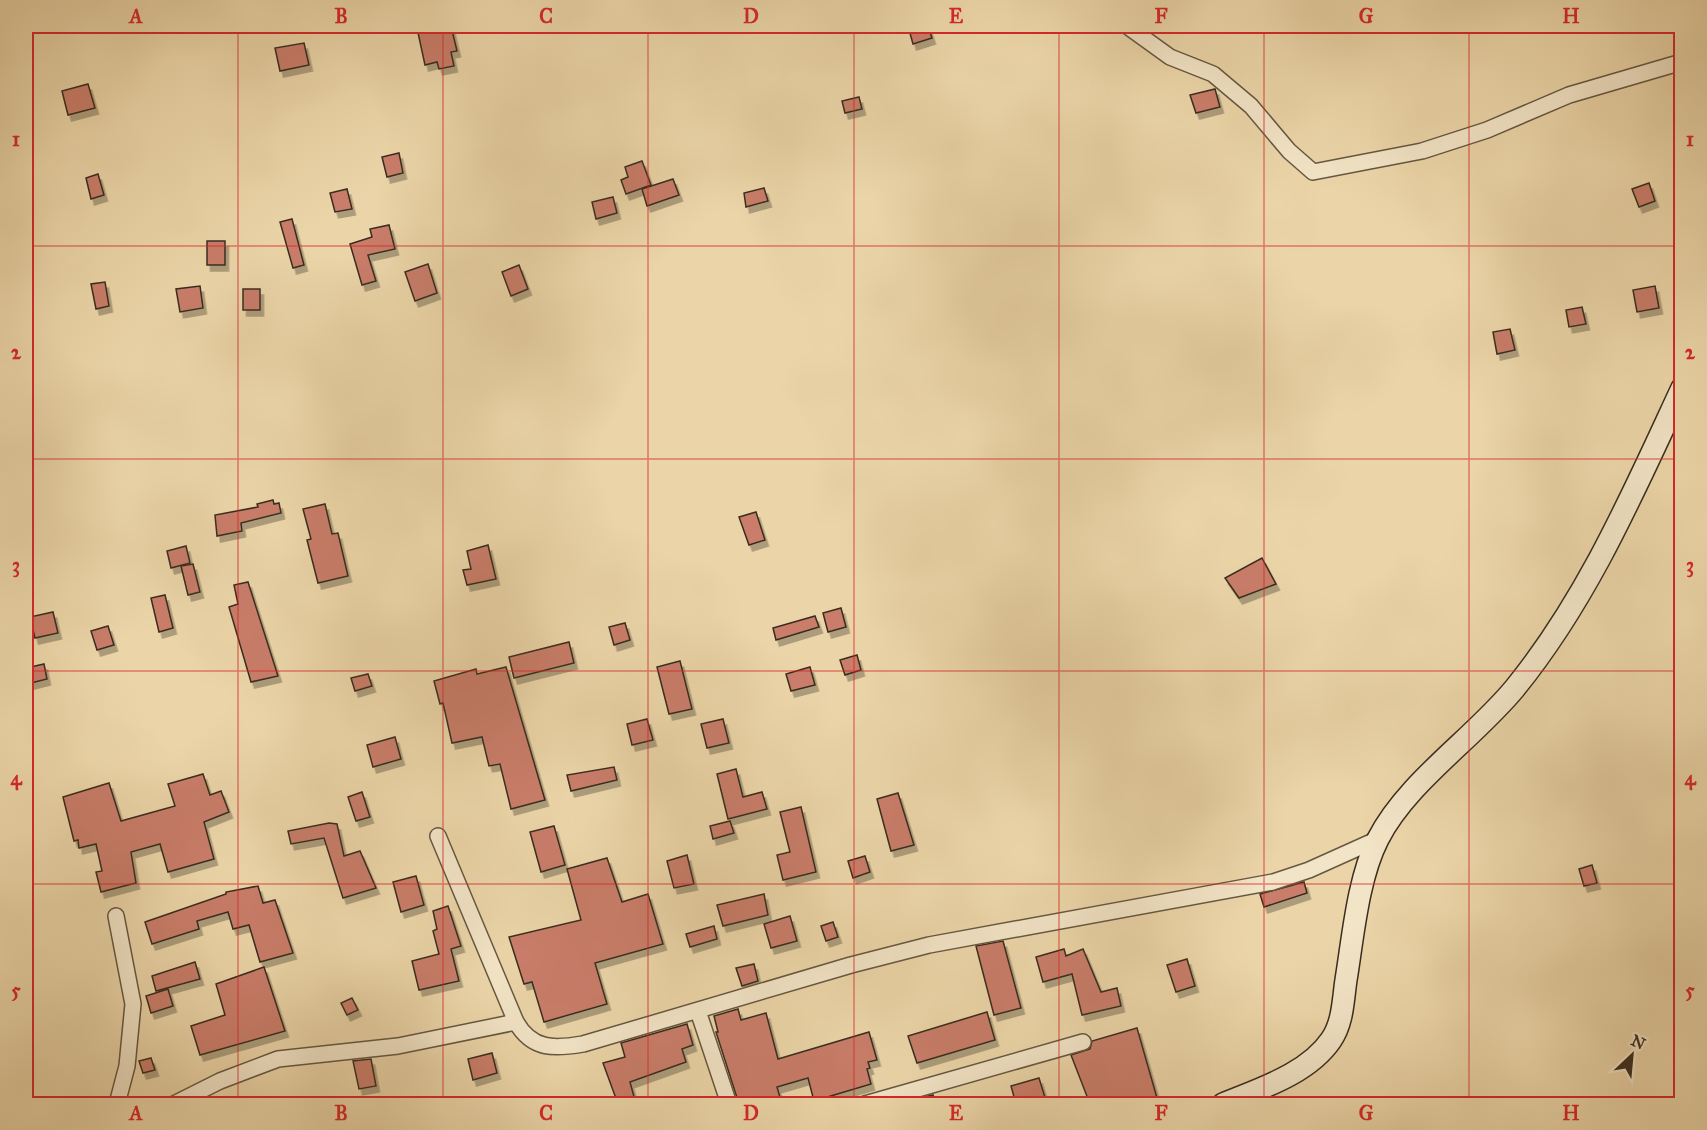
<svg xmlns="http://www.w3.org/2000/svg" width="1707" height="1130" viewBox="0 0 1707 1130" font-family="'IM FELL Great Primer',serif">
<style>
.building{fill:#c97d6a;stroke:#392d1f;stroke-width:1.5;filter:url(#shadow)}
.lines{fill:none;stroke-linecap:round;stroke-linejoin:round}
.street-casing{stroke:#665741;stroke-width:18}
.secondary-casing{stroke:#392d1f;stroke-width:24}
.street{stroke:#f2e4c6;stroke-width:15}
.secondary{stroke:#f2e4c6;stroke-width:21}
.grid{fill:none;stroke:#d62828;stroke-width:1.5;stroke-opacity:0.55}
.neatline{fill:none;stroke:#d62828;stroke-width:2}
.grid-label{font-size:20px;text-anchor:middle;font-weight:bold;fill:#d62828}
</style>
<defs>
<filter id="shadow"><feDropShadow dx="3.5" dy="6" stdDeviation="0" flood-color="#0004"/></filter>
</defs>
<rect width="100%" height="100%" fill="#ebd5a8"/>
<filter id="stains"><feTurbulence type="fractalNoise" baseFrequency=".00333" numOctaves="4"/><feColorMatrix values="0 0 0 0 .2 0 0 0 0 .09 0 0 0 0 .02 0 0 0 .5 -.17"/></filter>
<radialGradient id="worn" r=".72"><stop offset=".6" stop-color="#630" stop-opacity="0"/><stop offset="1" stop-color="#630" stop-opacity=".3"/></radialGradient>
<g class="building">
<path d="M 430,26 L 451,26 L 457,51 L 451,52 L 454,66 L 439,69 L 437,62 L 425,65 L 417,28 Z"/>
<path d="M 908,26 L 928,26 L 932,38 L 913,44 Z"/>
<path d="M 304,43 L 309,65 L 280,71 L 275,48 Z"/>
<path d="M 88,84 L 95,108 L 68,115 L 62,91 Z"/>
<path d="M 1215,89 L 1220,107 L 1196,113 L 1190,95 Z"/>
<path d="M 859,97 L 862,109 L 845,113 L 842,101 Z"/>
<path d="M 399,153 L 403,173 L 387,177 L 382,157 Z"/>
<path d="M 642,161 L 651,185 L 626,194 L 621,180 L 628,177 L 625,167 Z"/>
<path d="M 98,174 L 104,195 L 91,199 L 86,178 Z"/>
<path d="M 673,179 L 679,195 L 647,206 L 642,189 Z"/>
<path d="M 1649,183 L 1655,201 L 1639,207 L 1632,189 Z"/>
<path d="M 764,188 L 768,201 L 746,207 L 744,193 Z"/>
<path d="M 347,189 L 352,209 L 335,212 L 330,193 Z"/>
<path d="M 613,197 L 617,213 L 596,219 L 592,202 Z"/>
<path d="M 292,219 L 304,265 L 293,268 L 280,222 Z"/>
<path d="M 389,225 L 395,249 L 368,255 L 376,281 L 362,285 L 350,244 L 372,237 L 370,229 Z"/>
<rect x="207" y="241" width="18" height="24"/>
<path d="M 428,264 L 437,293 L 415,301 L 405,272 Z"/>
<path d="M 519,265 L 528,289 L 511,296 L 502,272 Z"/>
<path d="M 105,282 L 109,306 L 96,309 L 91,284 Z"/>
<path d="M 200,286 L 203,308 L 180,312 L 176,289 Z"/>
<path d="M 1655,286 L 1659,308 L 1637,312 L 1633,290 Z"/>
<rect x="243" y="289" width="17" height="21"/>
<path d="M 1582,307 L 1586,324 L 1569,327 L 1566,310 Z"/>
<path d="M 1510,329 L 1515,350 L 1497,354 L 1493,332 Z"/>
<path d="M 273,500 L 274,504 L 279,503 L 281,513 L 241,523 L 242,531 L 217,536 L 215,515 L 258,507 L 257,504 Z"/>
<path d="M 325,504 L 332,534 L 338,533 L 348,576 L 318,583 L 307,540 L 311,539 L 303,509 Z"/>
<path d="M 756,512 L 765,540 L 749,545 L 739,517 Z"/>
<path d="M 488,545 L 496,579 L 467,585 L 463,570 L 471,569 L 467,551 Z"/>
<path d="M 186,546 L 190,563 L 171,568 L 167,551 Z"/>
<path d="M 1262,558 L 1276,584 L 1239,598 L 1225,578 Z"/>
<path d="M 193,564 L 200,592 L 188,595 L 181,566 Z"/>
<path d="M 248,582 L 278,676 L 251,682 L 229,607 L 238,604 L 234,585 Z"/>
<path d="M 165,595 L 173,628 L 159,632 L 151,598 Z"/>
<path d="M 841,608 L 846,627 L 828,632 L 823,613 Z"/>
<path d="M 53,612 L 58,633 L 35,638 L 30,617 Z"/>
<path d="M 815,616 L 819,627 L 776,640 L 773,628 Z"/>
<path d="M 625,623 L 630,640 L 614,645 L 609,627 Z"/>
<path d="M 108,626 L 114,645 L 97,650 L 91,631 Z"/>
<path d="M 569,642 L 574,663 L 514,678 L 509,657 Z"/>
<path d="M 857,655 L 861,670 L 845,675 L 840,660 Z"/>
<path d="M 680,661 L 692,709 L 669,714 L 657,667 Z"/>
<path d="M 44,664 L 47,679 L 27,684 L 26,668 Z"/>
<path d="M 506,667 L 545,800 L 511,809 L 500,764 L 489,766 L 482,737 L 452,743 L 443,703 L 440,704 L 434,681 L 476,669 L 477,674 Z"/>
<path d="M 810,667 L 815,685 L 791,691 L 786,674 Z"/>
<path d="M 368,674 L 372,686 L 355,691 L 351,678 Z"/>
<path d="M 647,719 L 653,740 L 632,745 L 627,724 Z"/>
<path d="M 723,719 L 729,743 L 707,748 L 701,724 Z"/>
<path d="M 395,737 L 401,759 L 373,767 L 367,745 Z"/>
<path d="M 614,767 L 617,780 L 571,791 L 567,775 Z"/>
<path d="M 736,769 L 743,797 L 762,792 L 767,809 L 728,819 L 717,774 Z"/>
<path d="M 203,774 L 210,795 L 221,791 L 229,812 L 204,822 L 214,859 L 168,872 L 160,844 L 131,852 L 136,883 L 101,892 L 96,872 L 102,871 L 96,844 L 79,848 L 78,840 L 74,841 L 63,797 L 109,783 L 121,821 L 175,806 L 168,784 Z"/>
<path d="M 362,792 L 370,817 L 356,821 L 348,797 Z"/>
<path d="M 898,793 L 914,845 L 891,851 L 877,799 Z"/>
<path d="M 801,807 L 816,872 L 783,880 L 777,855 L 790,852 L 780,812 Z"/>
<path d="M 730,821 L 734,833 L 713,839 L 710,826 Z"/>
<path d="M 329,823 L 337,824 L 344,856 L 360,851 L 376,888 L 343,898 L 324,838 L 291,844 L 288,831 Z"/>
<path d="M 554,826 L 565,865 L 541,872 L 530,832 Z"/>
<path d="M 687,855 L 694,884 L 674,888 L 667,861 Z"/>
<path d="M 865,856 L 870,872 L 853,878 L 848,861 Z"/>
<path d="M 607,858 L 622,902 L 648,894 L 663,944 L 595,963 L 607,1004 L 544,1022 L 532,982 L 524,984 L 509,937 L 581,920 L 567,869 Z"/>
<path d="M 1592,865 L 1597,883 L 1584,886 L 1579,869 Z"/>
<path d="M 416,876 L 424,905 L 401,912 L 393,882 Z"/>
<path d="M 1304,882 L 1307,893 L 1264,907 L 1260,894 Z"/>
<path d="M 258,886 L 263,903 L 275,900 L 293,953 L 260,962 L 249,925 L 233,929 L 228,912 L 197,921 L 199,929 L 152,944 L 145,922 L 226,894 L 226,892 Z"/>
<path d="M 764,894 L 768,915 L 723,926 L 717,905 Z"/>
<path d="M 448,906 L 461,946 L 451,949 L 459,981 L 419,990 L 412,961 L 439,954 L 433,931 L 437,929 L 433,911 Z"/>
<path d="M 790,916 L 797,941 L 771,948 L 764,924 Z"/>
<path d="M 833,922 L 838,937 L 826,941 L 821,926 Z"/>
<path d="M 714,926 L 717,939 L 690,947 L 686,934 Z"/>
<path d="M 1003,941 L 1021,1008 L 994,1015 L 976,946 Z"/>
<path d="M 1064,949 L 1066,956 L 1083,949 L 1101,992 L 1117,988 L 1121,1006 L 1082,1015 L 1072,974 L 1043,982 L 1036,957 Z"/>
<path d="M 1187,959 L 1195,986 L 1176,992 L 1167,965 Z"/>
<path d="M 195,962 L 200,979 L 156,991 L 152,976 Z"/>
<path d="M 754,964 L 758,981 L 742,986 L 736,968 Z"/>
<path d="M 264,967 L 285,1031 L 200,1055 L 191,1026 L 225,1015 L 216,984 Z"/>
<path d="M 168,989 L 173,1006 L 151,1013 L 146,996 Z"/>
<path d="M 352,998 L 358,1010 L 347,1015 L 341,1003 Z"/>
<path d="M 738,1009 L 741,1020 L 766,1013 L 778,1059 L 869,1032 L 877,1060 L 868,1062 L 870,1068 L 867,1069 L 871,1084 L 814,1101 L 808,1078 L 777,1087 L 782,1104 L 739,1104 L 716,1032 L 718,1032 L 714,1016 Z"/>
<path d="M 987,1012 L 995,1040 L 917,1063 L 908,1036 Z"/>
<path d="M 687,1024 L 693,1045 L 682,1049 L 686,1062 L 630,1082 L 636,1104 L 618,1104 L 603,1063 L 625,1057 L 621,1043 Z"/>
<path d="M 1137,1028 L 1157,1098 L 1136,1104 L 1090,1104 L 1071,1055 L 1090,1049 L 1092,1041 Z"/>
<path d="M 492,1053 L 497,1073 L 473,1080 L 468,1059 Z"/>
<path d="M 151,1058 L 155,1070 L 143,1073 L 139,1061 Z"/>
<path d="M 371,1059 L 376,1086 L 359,1089 L 353,1061 Z"/>
<path d="M 1039,1078 L 1047,1104 L 1016,1104 L 1011,1086 Z"/>
<path d="M 933,1095 L 936,1104 L 922,1104 L 920,1098 Z"/>
</g>
<g class="lines">
<defs>
<g id="street">
<path d="M 1127,26 L 1170,57 L 1213,74 L 1251,106 L 1289,151 L 1313,172 L 1422,151 L 1487,130 L 1569,95 L 1682,62"/>
<path d="M 438,836 L 516,1022 C 532,1050 554,1049 583,1044 L 851,965 L 929,945 L 1273,882 L 1309,870 L 1378,839"/>
<path d="M 116,916 L 133,1004 L 127,1066 L 117,1104"/>
<path d="M 698,1011 L 729,1104"/>
<path d="M 174,1104 L 220,1081 L 278,1059 L 398,1046 L 516,1022"/>
<path d="M 865,1104 L 1083,1042"/>
</g>
<path id="secondary" d="M 1223,1104 C 1259,1089 1308,1074 1331,1040 C 1343,1023 1343,1000 1346,980 C 1353,937 1358,878 1378,839 C 1407,782 1474,738 1515,688 C 1588,598 1633,493 1682,388"/>
</defs>
<use href="#street" class="street-casing"/>
<use href="#secondary" class="secondary-casing"/>
<use href="#street" class="street"/>
<use href="#secondary" class="secondary"/>
</g>
<path class="grid" d="M 238,26 L 238,1104M 443,26 L 443,1104M 648,26 L 648,1104M 854,26 L 854,1104M 1059,26 L 1059,1104M 1264,26 L 1264,1104M 1469,26 L 1469,1104M 26,246 L 1682,246M 26,459 L 1682,459M 26,671 L 1682,671M 26,884 L 1682,884"/>
<rect width="1707" height="1130" fill="none" stroke="#ebd5a8" stroke-width="66"/>
<g transform="translate(1632 1055) rotate(26)" stroke="#f2e4c6" stroke-width="4.5" paint-order="stroke">
<path d="M0-4.5L10 22L0 15L-10 22Z" fill="#392d1f"/>
<text y="-9" font-size="16" font-weight="bold" text-anchor="middle" fill="#392d1f">N</text>
</g>
<rect x="33" y="33" width="1641" height="1064" class="neatline"/>
<g class="grid-label">
<text x="136" y="23">A</text>
<text x="341" y="23">B</text>
<text x="546" y="23">C</text>
<text x="751" y="23">D</text>
<text x="956" y="23">E</text>
<text x="1161" y="23">F</text>
<text x="1366" y="23">G</text>
<text x="1571" y="23">H</text>
<text x="16" y="146">1</text>
<text x="1690" y="146">1</text>
<text x="16" y="359">2</text>
<text x="1690" y="359">2</text>
<text x="16" y="572">3</text>
<text x="1690" y="572">3</text>
<text x="16" y="785">4</text>
<text x="1690" y="785">4</text>
<text x="16" y="997">5</text>
<text x="1690" y="997">5</text>
<text x="136" y="1120">A</text>
<text x="341" y="1120">B</text>
<text x="546" y="1120">C</text>
<text x="751" y="1120">D</text>
<text x="956" y="1120">E</text>
<text x="1161" y="1120">F</text>
<text x="1366" y="1120">G</text>
<text x="1571" y="1120">H</text>
</g>
<rect width="100%" height="100%" filter="url(#stains)"/>
<rect width="100%" height="100%" fill="url(#worn)"/>
</svg>
